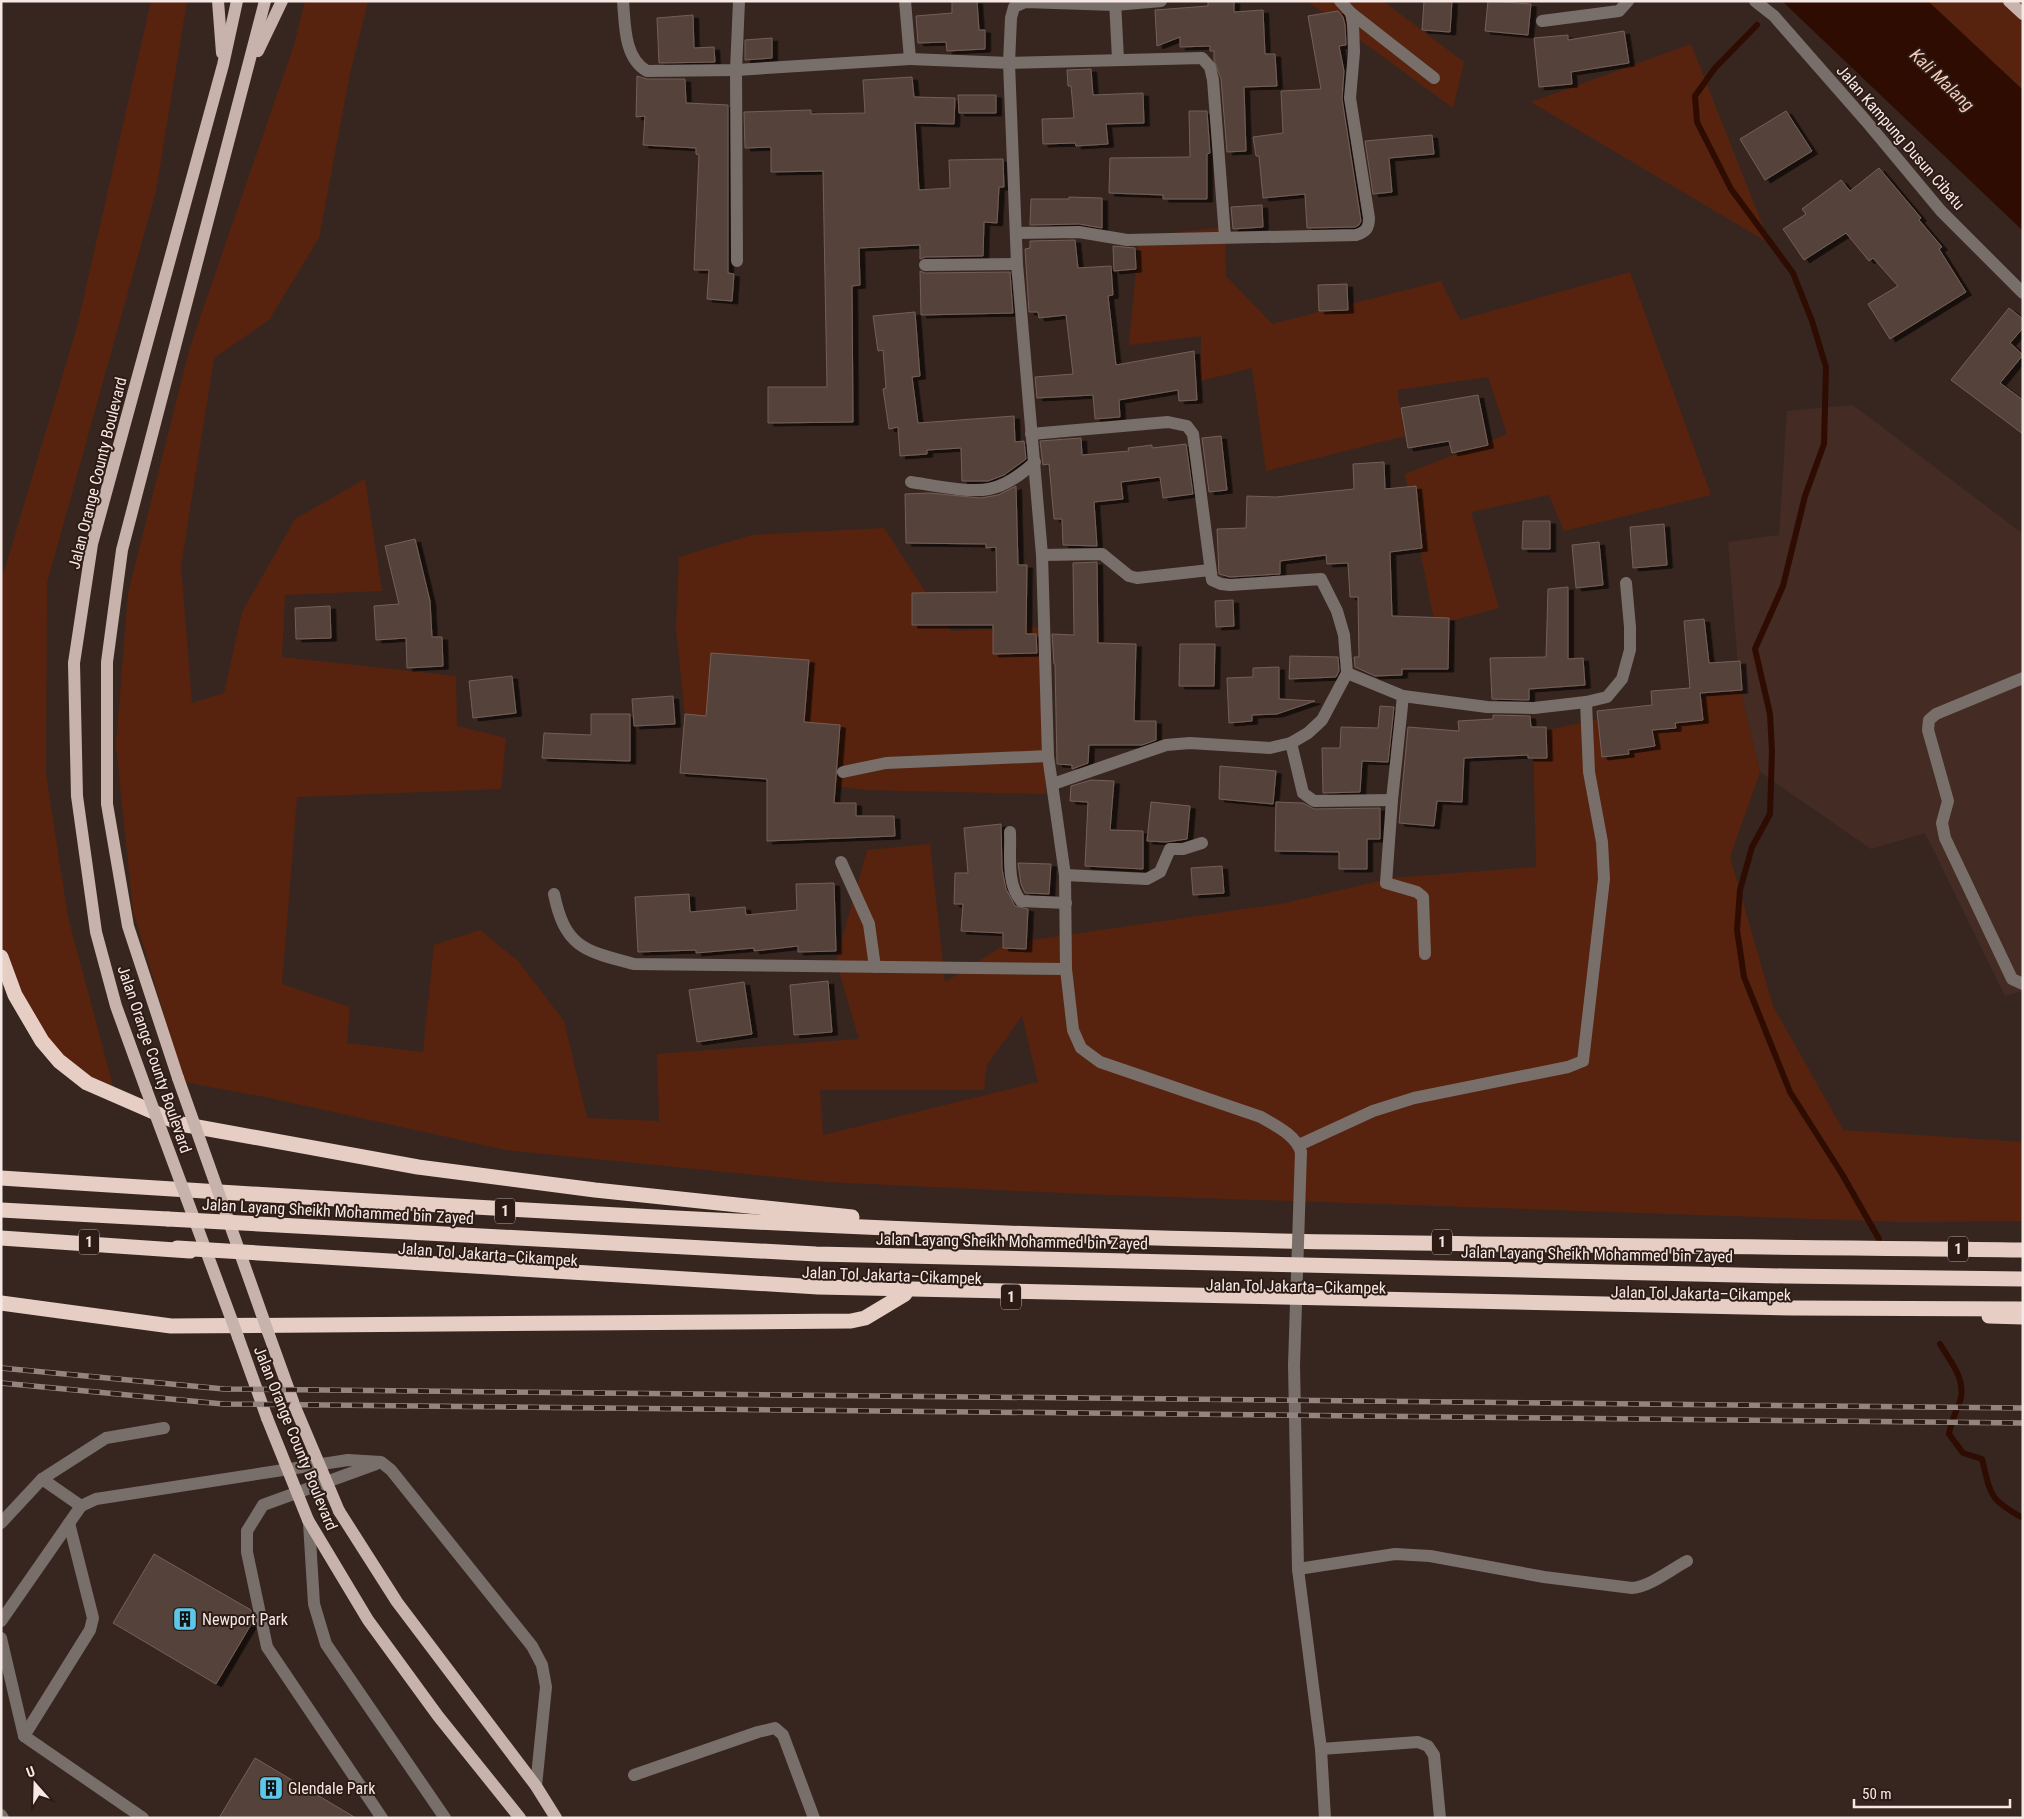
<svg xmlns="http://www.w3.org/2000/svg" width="2024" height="1819" viewBox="0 0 2024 1819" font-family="'Roboto Condensed',sans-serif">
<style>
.built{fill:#442b23}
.green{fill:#57230e;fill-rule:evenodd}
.water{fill:#2f0c02}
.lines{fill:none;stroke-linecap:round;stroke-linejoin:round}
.stream{stroke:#2f0c02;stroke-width:6}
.building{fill:#55423a;stroke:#745f58;filter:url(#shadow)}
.minor{stroke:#786f6b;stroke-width:12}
.major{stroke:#c7b3ab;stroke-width:12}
.highway{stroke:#e6cec5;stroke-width:15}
.rail-casing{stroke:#94847f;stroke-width:5.5}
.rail{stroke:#2d1c16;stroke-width:4;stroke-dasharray:11;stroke-linecap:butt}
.minor-bridge{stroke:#786f6b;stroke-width:12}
.major-bridge{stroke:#c7b3ab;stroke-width:12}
.highway-bridge{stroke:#e6cec5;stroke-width:15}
.labels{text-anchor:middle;stroke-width:4;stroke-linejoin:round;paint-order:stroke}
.shield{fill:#2d1c16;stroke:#baaca7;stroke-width:1}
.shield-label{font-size:15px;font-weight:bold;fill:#f6e9e5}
.street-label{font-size:16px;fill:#f6e9e5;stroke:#2d1c16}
.poi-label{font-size:16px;fill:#f6e9e5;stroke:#2d1c16;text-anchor:start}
.water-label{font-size:18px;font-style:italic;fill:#f4caba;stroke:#2d1c16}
</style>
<defs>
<filter id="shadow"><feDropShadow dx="5.5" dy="3" stdDeviation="0" flood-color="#0009"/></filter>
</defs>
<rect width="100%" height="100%" fill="#37261f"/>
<path class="built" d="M 1853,405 L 2023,534 L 2023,991 L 2005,996 L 1925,833 L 1871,849 L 1760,772 L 1740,689 L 1728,542 L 1779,535 L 1787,411 Z"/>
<g class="green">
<path d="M 151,1 L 187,1 L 156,191 L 47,583 L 46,774 L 68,917 L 116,1097 L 41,1047 L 1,948 L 1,582 L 77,327 Z"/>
<path d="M 305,1 L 368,1 L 350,73 L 319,238 L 269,320 L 214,358 L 181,566 L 192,703 L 224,693 L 242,612 L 295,519 L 365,479 L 382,591 L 285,595 L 282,657 L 456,676 L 457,726 L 506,738 L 501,789 L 297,797 L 282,984 L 350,1007 L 347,1043 L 423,1052 L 434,945 L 480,930 L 518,961 L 564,1021 L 587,1118 L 659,1121 L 657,1054 L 859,1039 L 836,961 L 867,850 L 930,844 L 945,982 L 1006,944 L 1285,903 L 1392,878 L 1536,867 L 1533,733 L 1740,689 L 1760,772 L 1730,857 L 1773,1006 L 1843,1130 L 2023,1142 L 2023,1221 L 1906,1222 L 1085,1194 L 826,1182 L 506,1150 L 270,1098 L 184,1082 L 133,911 L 116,745 L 128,593 L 190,347 L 294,45 ZM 1022,1016 L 1038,1082 L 823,1135 L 820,1090 L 984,1090 L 987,1065 Z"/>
<path d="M 1307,1 L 1383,1 L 1464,62 L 1453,108 Z"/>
<path d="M 1928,1 L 2023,1 L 2023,90 Z"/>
<path d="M 1691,44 L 1766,234 L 1769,243 L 1531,102 Z"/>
<path d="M 1225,227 L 1226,276 L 1272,324 L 1441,281 L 1460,320 L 1630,272 L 1711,495 L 1564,531 L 1549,495 L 1471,512 L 1499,608 L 1435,625 L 1405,474 L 1507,434 L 1488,377 L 1397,390 L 1405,436 L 1266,471 L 1252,368 L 1200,381 L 1201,336 L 1129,345 L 1139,237 Z"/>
<path d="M 884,528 L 951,631 L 1042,627 L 1046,794 L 865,790 L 690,765 L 676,629 L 679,557 L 752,535 Z"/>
</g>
<path class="water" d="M 1782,1 L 1928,1 L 2023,90 L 2023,231 Z"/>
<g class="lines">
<g class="stream">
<path d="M 1757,25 L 1715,68 L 1695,96 L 1697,122 L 1731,189 L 1793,273 L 1812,321 L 1826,367 L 1824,444 L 1805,496 L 1783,586 L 1755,649 L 1770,714 L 1772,751 L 1770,814 L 1752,847 L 1740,890 L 1737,930 L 1744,977 L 1790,1092 L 1842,1174 L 1879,1239"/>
<path d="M 1940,1344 C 1950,1361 1967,1380 1960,1401 C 1956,1412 1951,1422 1949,1434 L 1963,1453 L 1982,1459 C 1991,1496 1989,1499 2023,1518"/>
</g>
</g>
<g class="building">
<path d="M 952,1 L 977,1 L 979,30 L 985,30 L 985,49 L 947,51 L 946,42 L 918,43 L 916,16 L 952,13 Z"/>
<path d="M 1208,1 L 1234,1 L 1234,12 L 1263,10 L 1265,54 L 1275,54 L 1277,86 L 1244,87 L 1246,151 L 1227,152 L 1221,79 L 1214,60 L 1214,51 L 1210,51 L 1210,46 L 1180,47 L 1180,37 L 1157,46 L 1155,10 L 1208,6 Z"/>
<path d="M 1424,1 L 1452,1 L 1450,32 L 1422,30 Z"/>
<path d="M 1488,1 L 1531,4 L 1528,35 L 1485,31 Z"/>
<path d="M 1338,11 L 1343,17 L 1345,25 L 1346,45 L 1339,46 L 1344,71 L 1342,99 L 1361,221 L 1359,225 L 1355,227 L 1307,228 L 1305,194 L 1263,198 L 1259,156 L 1256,156 L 1253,137 L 1283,133 L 1281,91 L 1321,89 L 1308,16 Z"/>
<path d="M 693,15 L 694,48 L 714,47 L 715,62 L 659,63 L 657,18 Z"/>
<path d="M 1624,31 L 1629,63 L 1571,72 L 1572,84 L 1539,87 L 1534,38 L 1568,35 L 1568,40 Z"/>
<path d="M 772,38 L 772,58 L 745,60 L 745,40 Z"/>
<path d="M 1091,69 L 1093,95 L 1143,93 L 1144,123 L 1106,124 L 1108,144 L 1076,146 L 1075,143 L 1043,144 L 1042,119 L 1074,118 L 1071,86 L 1068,86 L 1067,70 Z"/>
<path d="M 637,76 L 647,79 L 685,79 L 686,103 L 728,105 L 728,273 L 734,274 L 732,301 L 707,299 L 709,270 L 694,270 L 699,155 L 696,154 L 696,148 L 643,145 L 645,116 L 636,117 Z"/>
<path d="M 912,77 L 914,97 L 955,98 L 954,124 L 915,123 L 919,190 L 950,188 L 949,160 L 1003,159 L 1004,187 L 999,187 L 997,223 L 984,222 L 983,256 L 925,257 L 920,259 L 920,245 L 859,248 L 860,285 L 852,286 L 853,422 L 768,423 L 768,387 L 827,387 L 823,171 L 771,172 L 771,147 L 745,148 L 744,112 L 811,110 L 811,114 L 865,113 L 863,80 Z"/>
<path d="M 958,95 L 996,95 L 996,113 L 959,113 Z"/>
<path d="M 1189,111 L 1207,111 L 1210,153 L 1207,154 L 1207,199 L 1163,199 L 1163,195 L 1109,193 L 1110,158 L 1190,157 Z"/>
<path d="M 1786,111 L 1812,151 L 1765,180 L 1740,139 Z"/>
<path d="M 1432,135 L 1434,154 L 1389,158 L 1392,192 L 1373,194 L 1365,141 Z"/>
<path d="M 1879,168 L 1921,218 L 1919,220 L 1942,247 L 1939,249 L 1966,292 L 1890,339 L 1868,304 L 1898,286 L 1873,258 L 1869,261 L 1846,233 L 1804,260 L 1783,229 L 1806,214 L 1802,209 L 1841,180 L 1850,191 Z"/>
<path d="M 1069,197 L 1102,198 L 1102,228 L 1079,224 L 1030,225 L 1031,199 L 1069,199 Z"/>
<path d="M 1262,205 L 1263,227 L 1233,229 L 1231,207 Z"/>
<path d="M 1075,240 L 1078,268 L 1111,266 L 1113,295 L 1108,296 L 1116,365 L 1194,351 L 1197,400 L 1179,401 L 1178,390 L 1119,400 L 1120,417 L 1095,419 L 1093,395 L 1037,398 L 1035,377 L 1073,374 L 1066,315 L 1039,318 L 1038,312 L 1029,312 L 1025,249 L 1030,248 L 1030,241 Z"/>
<path d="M 1113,246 L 1135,248 L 1136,269 L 1114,271 Z"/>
<path d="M 920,271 L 925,273 L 1010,272 L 1013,313 L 921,315 Z"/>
<path d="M 1347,284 L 1348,310 L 1319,311 L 1318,285 Z"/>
<path d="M 2009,308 L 2023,319 L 2023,328 L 2010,343 L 2023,355 L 2000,383 L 2023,400 L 2023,434 L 1951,380 Z"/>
<path d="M 915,312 L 920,376 L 912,377 L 918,423 L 1014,416 L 1015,442 L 1024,441 L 1026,459 L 1004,475 L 988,481 L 962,481 L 961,448 L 927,450 L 927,454 L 900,456 L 898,427 L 889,429 L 883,389 L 886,388 L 883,350 L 878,351 L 873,316 Z"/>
<path d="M 1478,395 L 1488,445 L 1452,453 L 1449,441 L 1408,448 L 1401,408 Z"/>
<path d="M 1221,436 L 1227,490 L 1209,492 L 1202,438 Z"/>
<path d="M 1081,438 L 1082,455 L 1129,451 L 1128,448 L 1152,445 L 1152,448 L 1186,444 L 1193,494 L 1163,498 L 1160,477 L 1121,482 L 1123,499 L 1094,502 L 1097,546 L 1063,545 L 1062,519 L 1054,519 L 1049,464 L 1043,465 L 1040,441 Z"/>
<path d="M 1384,462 L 1385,489 L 1416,486 L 1422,548 L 1390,552 L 1392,616 L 1449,618 L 1448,669 L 1402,669 L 1402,675 L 1375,676 L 1355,667 L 1354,657 L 1359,657 L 1358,597 L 1350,597 L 1348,563 L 1327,564 L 1326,555 L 1280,561 L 1280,574 L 1230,577 L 1219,574 L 1217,529 L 1246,528 L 1247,496 L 1276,497 L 1354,489 L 1353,464 Z"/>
<path d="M 1016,486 L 1018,565 L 1027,565 L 1026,634 L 1036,634 L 1037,653 L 993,654 L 993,625 L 912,625 L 912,593 L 997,592 L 996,547 L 986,548 L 986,544 L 906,543 L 905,494 L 929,493 L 981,498 L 998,495 Z"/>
<path d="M 1523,521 L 1550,521 L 1550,549 L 1522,549 Z"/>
<path d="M 1664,524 L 1667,565 L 1633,568 L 1630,527 Z"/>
<path d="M 415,539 L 430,601 L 432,637 L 442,637 L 443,666 L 407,668 L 406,638 L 376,640 L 374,606 L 399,604 L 385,546 Z"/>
<path d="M 1599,542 L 1603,585 L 1576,588 L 1572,545 Z"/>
<path d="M 1097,562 L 1098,643 L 1136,644 L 1134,721 L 1156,721 L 1156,740 L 1142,745 L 1089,745 L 1088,763 L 1072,769 L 1072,765 L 1057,764 L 1055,664 L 1054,664 L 1052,634 L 1074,635 L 1073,563 Z"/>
<path d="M 1568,587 L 1568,659 L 1583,658 L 1585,685 L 1529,689 L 1529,700 L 1492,699 L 1490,658 L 1546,657 L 1548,589 Z"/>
<path d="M 1233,600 L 1234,626 L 1216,627 L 1215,601 Z"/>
<path d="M 330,606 L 331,638 L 296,639 L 295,608 Z"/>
<path d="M 1704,619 L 1709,663 L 1740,661 L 1742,690 L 1700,693 L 1703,720 L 1675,723 L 1676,728 L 1652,730 L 1655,746 L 1628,750 L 1629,754 L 1602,757 L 1597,711 L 1652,705 L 1651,691 L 1690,688 L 1684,621 Z"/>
<path d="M 1180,644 L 1215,644 L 1214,686 L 1179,686 Z"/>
<path d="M 711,653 L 809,660 L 804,722 L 840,725 L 834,803 L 856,803 L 856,816 L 894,816 L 895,836 L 767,841 L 767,779 L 680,773 L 685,714 L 706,716 Z"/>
<path d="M 1290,656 L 1338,657 L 1339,671 L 1336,677 L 1289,679 Z"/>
<path d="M 1279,667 L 1279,699 L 1315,701 L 1277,714 L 1252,715 L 1252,721 L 1229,723 L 1227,678 L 1253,677 L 1253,668 Z"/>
<path d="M 512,676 L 516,713 L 473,718 L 469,681 Z"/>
<path d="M 673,696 L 675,724 L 634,726 L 632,699 Z"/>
<path d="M 1380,706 L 1394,707 L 1388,762 L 1362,761 L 1360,792 L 1323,793 L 1322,748 L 1340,748 L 1341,727 L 1378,728 Z"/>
<path d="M 591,714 L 630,714 L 630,761 L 542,758 L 544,733 L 591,735 Z"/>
<path d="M 1493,715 L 1530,716 L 1531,727 L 1546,727 L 1547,758 L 1528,758 L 1528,755 L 1464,758 L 1462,802 L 1437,801 L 1434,826 L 1399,823 L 1408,727 L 1459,731 L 1458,721 L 1493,719 Z"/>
<path d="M 1220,766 L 1276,771 L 1273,804 L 1219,799 Z"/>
<path d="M 1091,780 L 1114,781 L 1110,830 L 1143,831 L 1143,869 L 1085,866 L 1088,802 L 1070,801 L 1071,786 Z"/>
<path d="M 1151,802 L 1190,806 L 1187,839 L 1166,842 L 1147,841 Z"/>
<path d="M 1276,802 L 1303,803 L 1314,809 L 1380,808 L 1380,839 L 1367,839 L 1367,869 L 1339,869 L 1339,852 L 1275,851 Z"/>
<path d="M 1001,824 L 1002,869 L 1006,889 L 1015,906 L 1028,909 L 1026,949 L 1003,948 L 1003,933 L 961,931 L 963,904 L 954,904 L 955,873 L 968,873 L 964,828 Z"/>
<path d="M 1018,863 L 1051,864 L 1049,894 L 1025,893 L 1021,884 Z"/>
<path d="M 1222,866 L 1224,893 L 1193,895 L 1191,868 Z"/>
<path d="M 834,883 L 836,951 L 798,952 L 798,946 L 754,951 L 754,948 L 696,953 L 696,950 L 638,952 L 635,897 L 689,894 L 690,912 L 745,907 L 746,915 L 797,910 L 796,884 Z"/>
<path d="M 828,981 L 832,1032 L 794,1035 L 790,985 Z"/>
<path d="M 744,982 L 752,1034 L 697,1042 L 689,990 Z"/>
<path d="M 154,1554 L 251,1610 L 253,1621 L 216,1684 L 113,1623 Z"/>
<path d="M 255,1758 L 356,1818 L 219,1818 Z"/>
</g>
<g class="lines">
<g class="minor">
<path d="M 623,1 C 625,25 624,58 647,71 L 736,70 L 910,59"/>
<path d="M 905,1 L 910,59 L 1009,63 L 1017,264 L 1042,555 L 1048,756 L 1065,875 L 1066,969 L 1073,1030 L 1081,1048 L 1100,1062 L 1261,1117 C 1276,1126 1296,1135 1301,1152"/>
<path d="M 1115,1 L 1118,59"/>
<path d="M 1161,1 L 1115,5 L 1025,2 L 1014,7 L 1011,18 L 1009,63 L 1202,58 L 1210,67 L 1213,80 L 1225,237"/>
<path d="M 1755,1 L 1774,16 L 1866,121 L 1941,211 L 2023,293"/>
<path d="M 1351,13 L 1434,78"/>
<path d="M 1542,21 L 1619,11 L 1628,1"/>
<path d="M 1016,233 L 1079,232 L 1127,240 L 1356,235 C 1366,232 1369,228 1369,218 L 1350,98 L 1354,52 L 1353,24 L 1351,13 L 1340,1"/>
<path d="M 737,261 L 736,70 L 739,1"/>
<path d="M 925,265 L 1017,264"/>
<path d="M 1031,434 L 1168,422 L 1187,426 L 1193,434 L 1212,580 L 1221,584 L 1230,585 L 1321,579 L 1337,611 L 1344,635 L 1347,673 L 1322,720 L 1308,733 L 1291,743 L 1270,748 L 1190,743 L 1166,745 L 1053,784"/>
<path d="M 911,482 C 932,485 968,493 989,489 C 1005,486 1023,473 1035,462"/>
<path d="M 1042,555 L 1102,554 L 1129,576 L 1137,578 L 1210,570"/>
<path d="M 1347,673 L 1403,696 L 1487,707 L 1534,708 L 1586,702 L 1607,697 L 1622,679 L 1630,650 L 1630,627 L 1626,583"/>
<path d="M 2023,678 L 1936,714 L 1929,720 L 1928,730 L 1948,801 L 1942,823 L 1945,838 L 2012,979 L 2023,984"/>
<path d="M 1403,696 L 1392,800 L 1386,883 L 1417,892 L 1423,897 L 1425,954"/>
<path d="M 1291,743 L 1303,793 L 1314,801 L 1392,800"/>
<path d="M 843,772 L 886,763 L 1048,756"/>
<path d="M 1010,832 C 1011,854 1006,884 1021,901 L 1066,903"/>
<path d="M 841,862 L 869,924 L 875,967"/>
<path d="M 1065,875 L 1147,879 L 1160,872 L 1170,849 L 1183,849 L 1202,843"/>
<path d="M 554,894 C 565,948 585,951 634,964 L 1066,969"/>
<path d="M 1299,1145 L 1373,1111 L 1414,1098 L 1568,1067 L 1583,1061 L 1604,879 L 1602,842 L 1589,772 L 1586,702"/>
<path d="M 1294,1365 L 1298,1569 L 1321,1749 L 1325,1818"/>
<path d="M 376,1464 L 263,1505 L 247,1531 L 247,1552 L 267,1647 L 382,1818"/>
<path d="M 42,1479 L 106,1438 L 164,1428"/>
<path d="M 1,1523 L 42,1479 L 81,1506"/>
<path d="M 309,1523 L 314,1604 L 326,1644 L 445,1818"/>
<path d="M 1298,1569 L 1395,1554 L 1430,1556 L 1544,1577 L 1632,1588 C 1651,1586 1670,1570 1687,1561"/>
<path d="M 1,1621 L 81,1506 L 96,1499 L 348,1460 L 381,1462 L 391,1470 L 532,1646 L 542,1665 L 546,1687 L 536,1786"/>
<path d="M 1,1638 L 24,1736 L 143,1818"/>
<path d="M 24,1736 L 90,1630 L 93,1618 L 69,1523"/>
<path d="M 1321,1749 L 1418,1742 L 1428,1746 L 1434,1755 L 1440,1818"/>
<path d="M 634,1775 L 758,1732 L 775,1728 L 783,1735 L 814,1818"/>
<path d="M 1,1815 L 3,1818"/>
</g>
<g class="major">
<path d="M 218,1 L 222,53"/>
<path d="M 2009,1 L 2023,14"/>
<path d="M 258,51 L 282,1"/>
<path d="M 178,1078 L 128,926 L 107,804 L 107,662 L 122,550 L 265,1"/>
<path d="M 146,1089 L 116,1006 L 96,932 L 77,796 L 74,663 L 92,544 L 223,65 L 237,1"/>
<path d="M 268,1332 L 295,1407"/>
<path d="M 238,1337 L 267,1418"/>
<path d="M 339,1511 L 397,1602 L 536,1786 L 556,1818"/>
<path d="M 308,1520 L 368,1620 L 438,1716 L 520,1818"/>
</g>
<g class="highway">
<path d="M 1,957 L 15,995 L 42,1041 L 59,1061 L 87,1083 L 181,1124 L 418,1167 L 595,1190 L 852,1217"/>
<path d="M 1,1178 C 336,1200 671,1220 1006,1233 C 1345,1246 1684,1245 2023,1250"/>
<path d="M 1,1210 L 168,1219"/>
<path d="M 1,1238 L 190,1251"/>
<path d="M 1,1303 L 171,1326 L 851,1321 L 865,1318 L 905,1294"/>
<path d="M 1989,1316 L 2023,1317"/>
</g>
<defs>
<g id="rail">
<path d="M 1,1368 L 224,1389 L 2023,1408"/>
<path d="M 1,1383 L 223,1404 L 2023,1423"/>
</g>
</defs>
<use href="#rail" class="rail-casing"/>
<use href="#rail" class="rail"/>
<path class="minor-bridge" d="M 1294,1365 L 1301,1152"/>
<g class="major-bridge">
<path d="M 178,1078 L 268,1332"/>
<path d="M 146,1089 L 238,1337"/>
<path d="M 295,1407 L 339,1511"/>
<path d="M 267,1418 L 308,1520"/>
</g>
<g class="highway-bridge">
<path d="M 168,1219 L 816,1254 L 1785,1276 L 2023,1279"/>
<path d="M 177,1248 L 818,1287 L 1793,1308 L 2023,1309"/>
</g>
</g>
<defs>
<symbol id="building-square" viewBox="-11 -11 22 22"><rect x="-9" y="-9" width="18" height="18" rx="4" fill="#5cc7e8" stroke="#2d1c16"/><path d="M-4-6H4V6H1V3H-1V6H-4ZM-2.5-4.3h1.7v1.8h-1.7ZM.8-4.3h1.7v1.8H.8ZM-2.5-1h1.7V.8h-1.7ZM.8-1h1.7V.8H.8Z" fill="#111"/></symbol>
</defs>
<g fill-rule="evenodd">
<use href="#building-square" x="171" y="1605" width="28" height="28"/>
<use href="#building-square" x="257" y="1774" width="28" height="28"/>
</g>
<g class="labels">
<g class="shield">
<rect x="495" y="1198.5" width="20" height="25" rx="4"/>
<rect x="79" y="1229.5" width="20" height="25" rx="4"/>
<rect x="1432" y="1229.5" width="20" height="25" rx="4"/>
<rect x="1948" y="1236.5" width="20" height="25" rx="4"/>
<rect x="1001" y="1284.5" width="20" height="25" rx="4"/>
</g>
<g class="shield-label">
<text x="505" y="1216">1</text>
<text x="89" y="1247">1</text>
<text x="1442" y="1247">1</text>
<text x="1958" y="1254">1</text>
<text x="1011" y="1302">1</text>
</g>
<g class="street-label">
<text transform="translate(1901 137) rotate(49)" y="6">Jalan Kampung Dusun Cibatu</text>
<text transform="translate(97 473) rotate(-76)" y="6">Jalan Orange County Boulevard</text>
<text transform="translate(155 1059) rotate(71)" y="6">Jalan Orange County Boulevard</text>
<text transform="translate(338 1211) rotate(3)" y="6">Jalan Layang Sheikh Mohammed bin Zayed</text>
<text transform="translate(1012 1241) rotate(1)" y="6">Jalan Layang Sheikh Mohammed bin Zayed</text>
<text transform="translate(488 1254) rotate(4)" y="6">Jalan Tol Jakarta–Cikampek</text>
<text transform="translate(1597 1254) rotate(1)" y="6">Jalan Layang Sheikh Mohammed bin Zayed</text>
<text transform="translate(892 1275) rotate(2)" y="6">Jalan Tol Jakarta–Cikampek</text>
<text transform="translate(1296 1286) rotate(1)" y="6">Jalan Tol Jakarta–Cikampek</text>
<text transform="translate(1701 1293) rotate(1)" y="6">Jalan Tol Jakarta–Cikampek</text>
<text transform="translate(296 1438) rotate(68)" y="6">Jalan Orange County Boulevard</text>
</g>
<g class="poi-label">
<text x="202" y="1625">Newport Park</text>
<text x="288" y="1794">Glendale Park</text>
</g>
<g class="water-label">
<text transform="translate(1942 80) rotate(44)" y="6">Kali Malang</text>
</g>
</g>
<rect width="2024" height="1819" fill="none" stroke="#f6e9e5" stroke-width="5"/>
<g transform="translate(35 1784) rotate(340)" stroke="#2d1c16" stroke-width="4" paint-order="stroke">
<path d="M0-4L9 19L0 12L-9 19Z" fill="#f6e9e5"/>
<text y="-8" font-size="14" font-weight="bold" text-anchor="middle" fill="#f6e9e5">U</text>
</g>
<path d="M1854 1799v8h156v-8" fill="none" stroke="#f6e9e5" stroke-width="2.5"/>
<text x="1862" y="1799" font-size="15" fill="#f6e9e5" stroke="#2d1c16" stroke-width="4" paint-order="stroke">50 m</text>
</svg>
